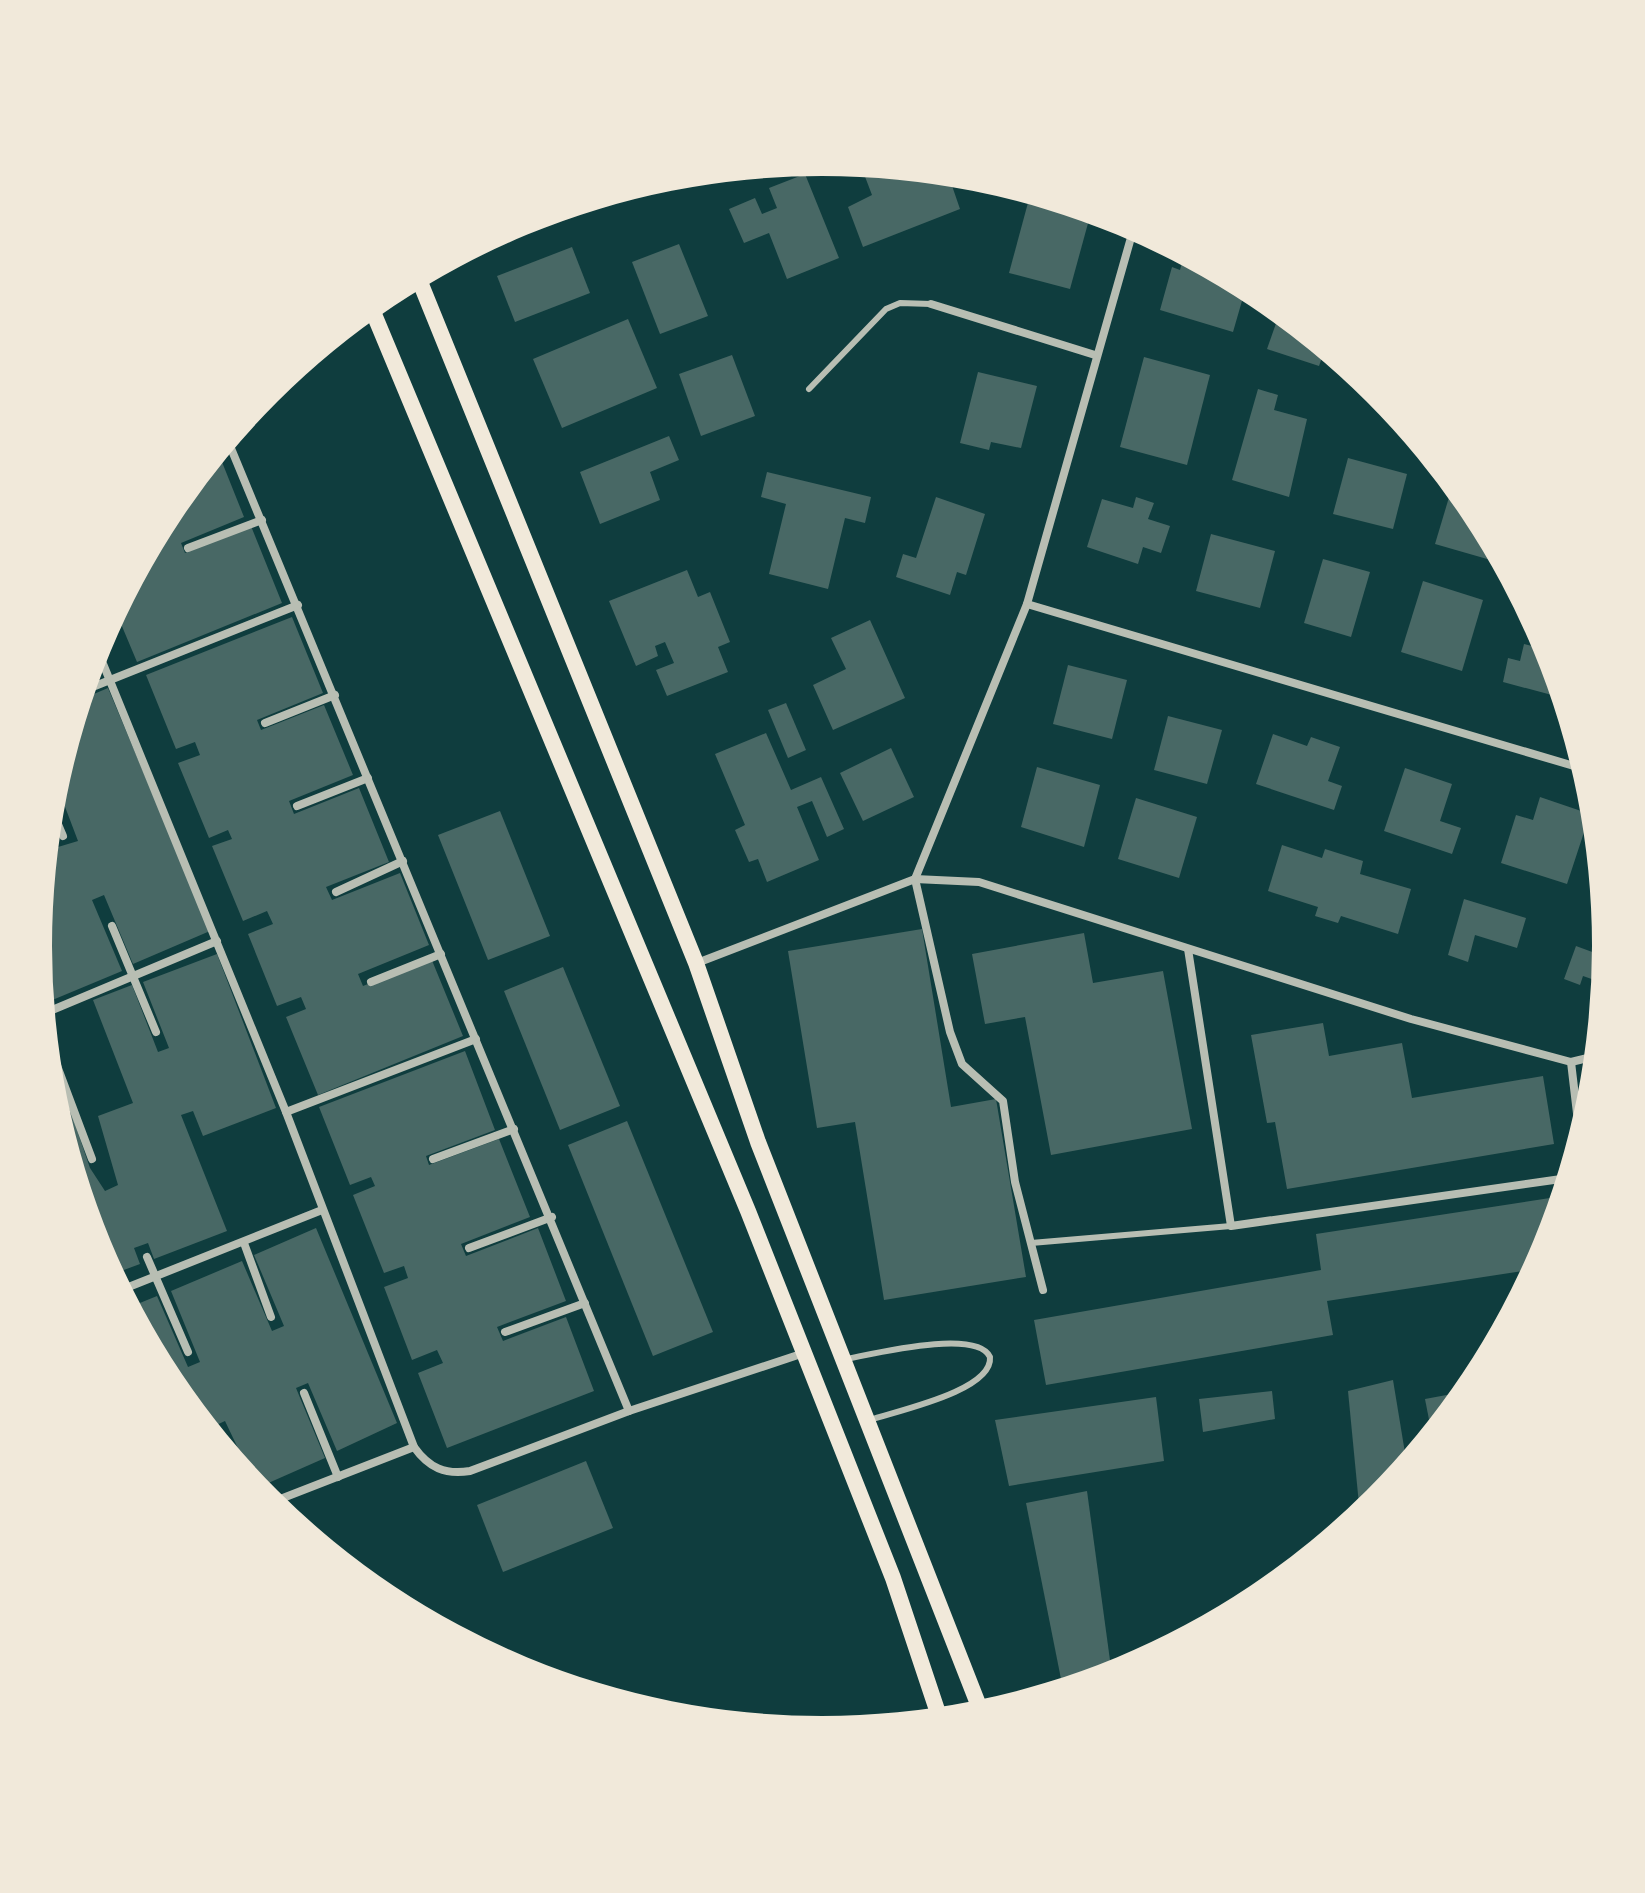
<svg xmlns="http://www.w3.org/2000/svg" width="1645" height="1893" viewBox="0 0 1645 1893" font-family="'PT Serif',serif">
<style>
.building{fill:#486865}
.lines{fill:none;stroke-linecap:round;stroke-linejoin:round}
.service{stroke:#b8beb3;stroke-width:6}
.minor{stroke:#b8beb3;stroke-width:8}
.secondary{stroke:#f1e9da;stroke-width:16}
</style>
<rect width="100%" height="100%" fill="#0f3d3e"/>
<g class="building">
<path d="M 882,168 L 917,171 L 920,177 L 932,173 L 948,174 L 960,209 L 863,247 L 848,207 L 872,195 L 864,174 Z"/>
<path d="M 805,174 L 839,258 L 787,279 L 769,233 L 744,243 L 729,209 L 755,198 L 762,214 L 777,208 L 769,188 Z"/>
<path d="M 1029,199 L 1090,216 L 1070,289 L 1009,273 Z"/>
<path d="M 679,244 L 708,316 L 660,334 L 632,262 Z"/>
<path d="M 572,247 L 590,293 L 515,322 L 497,276 Z"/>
<path d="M 1184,255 L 1246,287 L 1233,332 L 1160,310 L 1172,267 L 1180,270 Z"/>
<path d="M 1280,312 L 1325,349 L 1319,366 L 1267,349 Z"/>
<path d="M 628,319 L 657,388 L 562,428 L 533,359 Z"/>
<path d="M 732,355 L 755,416 L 701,436 L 679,374 Z"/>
<path d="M 1144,357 L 1210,375 L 1187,465 L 1120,447 Z"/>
<path d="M 978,372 L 1037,386 L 1021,448 L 991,442 L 989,450 L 960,443 Z"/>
<path d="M 1258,389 L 1278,395 L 1274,410 L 1307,419 L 1289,497 L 1232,480 Z"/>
<path d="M 669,436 L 679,460 L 650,472 L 660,500 L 600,524 L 580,472 Z"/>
<path d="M 218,452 L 244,517 L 181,543 L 185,553 L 251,526 L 282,603 L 137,662 L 116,612 L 170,510 Z"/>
<path d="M 1348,458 L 1407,474 L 1393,529 L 1333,514 Z"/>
<path d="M 767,472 L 871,497 L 865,523 L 845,518 L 828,589 L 769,574 L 786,504 L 761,497 Z"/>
<path d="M 1453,484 L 1475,511 L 1501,563 L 1435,544 Z"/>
<path d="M 936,497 L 985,514 L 966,575 L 957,572 L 950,595 L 896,577 L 903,554 L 916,558 Z"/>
<path d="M 1136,497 L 1154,503 L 1148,519 L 1170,526 L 1161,553 L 1143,547 L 1138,564 L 1087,547 L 1102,499 L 1133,508 Z"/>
<path d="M 1211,534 L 1275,551 L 1260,608 L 1196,591 Z"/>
<path d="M 1323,559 L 1370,572 L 1351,637 L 1304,623 Z"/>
<path d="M 687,570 L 698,597 L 710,592 L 730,642 L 718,647 L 728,672 L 667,696 L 656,670 L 674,663 L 665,642 L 655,646 L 658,656 L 636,666 L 609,601 Z"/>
<path d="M 1423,581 L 1483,600 L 1462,671 L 1401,652 Z"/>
<path d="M 292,617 L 323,693 L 257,720 L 261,730 L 324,705 L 353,775 L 289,801 L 294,814 L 359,788 L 389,862 L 326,887 L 332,900 L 400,873 L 429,945 L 358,974 L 363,986 L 431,958 L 463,1036 L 318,1095 L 286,1017 L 306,1009 L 301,997 L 277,1006 L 248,934 L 273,924 L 267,911 L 243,921 L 212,846 L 232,839 L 228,830 L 209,838 L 178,763 L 200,755 L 195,742 L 176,749 L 146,675 Z"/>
<path d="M 870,620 L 905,698 L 833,730 L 813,685 L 846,669 L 831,638 Z"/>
<path d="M 1524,644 L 1548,650 L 1563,698 L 1503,682 L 1508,658 L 1520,661 Z"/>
<path d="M 94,658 L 101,674 L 88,680 L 89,674 Z"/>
<path d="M 1068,665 L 1127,680 L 1112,739 L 1053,724 Z"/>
<path d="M 108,688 L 210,931 L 133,964 L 104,895 L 92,900 L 122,971 L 50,1001 L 41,981 L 38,946 L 50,825 L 58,847 L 78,841 L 56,783 L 82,699 Z"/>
<path d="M 786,703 L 806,750 L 788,758 L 768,710 Z"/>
<path d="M 1168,716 L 1222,730 L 1207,784 L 1154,770 Z"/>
<path d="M 766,733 L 791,790 L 821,777 L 844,829 L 827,837 L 812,801 L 797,807 L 819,860 L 767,882 L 758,859 L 749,862 L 735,830 L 745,825 L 715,754 Z"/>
<path d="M 1273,734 L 1307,746 L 1311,737 L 1340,747 L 1328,781 L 1342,786 L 1334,810 L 1256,784 Z"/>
<path d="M 891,748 L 914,797 L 863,821 L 840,773 Z"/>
<path d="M 1037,767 L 1100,785 L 1084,847 L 1021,827 Z"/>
<path d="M 1405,768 L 1452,784 L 1440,821 L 1461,828 L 1452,854 L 1384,831 Z"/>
<path d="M 1540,797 L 1590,814 L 1567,884 L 1501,863 L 1516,815 L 1533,820 Z"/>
<path d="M 1136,798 L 1197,817 L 1179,878 L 1118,859 Z"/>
<path d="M 500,811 L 550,936 L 488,960 L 438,835 Z"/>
<path d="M 1282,845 L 1322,858 L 1325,849 L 1363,861 L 1360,874 L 1411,889 L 1398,934 L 1341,916 L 1338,923 L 1315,916 L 1318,907 L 1268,891 Z"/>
<path d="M 1464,899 L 1526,918 L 1517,948 L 1475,935 L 1468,962 L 1448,955 Z"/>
<path d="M 922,929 L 951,1107 L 996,1099 L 1026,1277 L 884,1300 L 855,1122 L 817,1128 L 788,951 Z"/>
<path d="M 1602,930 L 1607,947 L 1603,983 L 1583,976 L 1580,985 L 1564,979 L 1576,946 L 1595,953 Z"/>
<path d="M 1084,933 L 1093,983 L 1163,971 L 1192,1129 L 1051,1155 L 1025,1017 L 985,1024 L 972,954 Z"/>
<path d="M 217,954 L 276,1108 L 203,1136 L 193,1111 L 181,1115 L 227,1231 L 154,1259 L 148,1243 L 134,1248 L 140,1264 L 113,1274 L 98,1246 L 53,1099 L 51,1078 L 58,1075 L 90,1168 L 105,1191 L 118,1185 L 98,1116 L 133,1103 L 93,1000 L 132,985 L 158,1052 L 169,1048 L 143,982 Z"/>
<path d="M 563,967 L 620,1106 L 560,1130 L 504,991 Z"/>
<path d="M 1323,1023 L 1329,1056 L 1402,1043 L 1412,1098 L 1543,1076 L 1554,1144 L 1287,1189 L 1275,1122 L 1267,1123 L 1251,1035 Z"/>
<path d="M 465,1051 L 495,1130 L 426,1156 L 429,1165 L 499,1139 L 530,1217 L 461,1244 L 466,1256 L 538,1228 L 566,1301 L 497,1327 L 503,1341 L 566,1317 L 594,1391 L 447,1448 L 418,1373 L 443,1363 L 437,1350 L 412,1360 L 384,1287 L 408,1278 L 404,1266 L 384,1273 L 353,1195 L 375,1186 L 371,1177 L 350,1185 L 319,1107 Z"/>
<path d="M 627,1121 L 713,1332 L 653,1356 L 568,1145 Z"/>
<path d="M 1563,1196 L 1547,1247 L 1535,1269 L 1327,1301 L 1333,1335 L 1046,1385 L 1034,1320 L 1321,1270 L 1316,1234 Z"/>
<path d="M 316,1228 L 397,1423 L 337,1451 L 308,1383 L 296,1388 L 325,1458 L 257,1488 L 225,1421 L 212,1427 L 216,1438 L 170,1382 L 130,1307 L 157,1296 L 188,1367 L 200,1362 L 171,1291 L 242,1261 L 272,1331 L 284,1326 L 254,1255 Z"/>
<path d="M 1393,1380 L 1407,1465 L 1377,1502 L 1360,1515 L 1348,1391 Z"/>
<path d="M 1272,1391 L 1275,1419 L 1203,1432 L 1199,1399 Z"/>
<path d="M 1468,1391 L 1432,1435 L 1425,1399 Z"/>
<path d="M 1156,1397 L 1164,1461 L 1009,1486 L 995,1420 Z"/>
<path d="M 586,1461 L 613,1528 L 503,1572 L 477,1505 Z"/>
<path d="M 1087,1491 L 1112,1675 L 1063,1689 L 1026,1503 Z"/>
</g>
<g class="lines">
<g class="service">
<path d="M 809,389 L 886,309 L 900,303 L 931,304"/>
<path d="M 1031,1243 L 1231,1226"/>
<path d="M 846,1359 C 873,1354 977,1328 990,1357 C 993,1391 896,1411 870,1420"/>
</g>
<g class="minor">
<path d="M 931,304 L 1095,355"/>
<path d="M 228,441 L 629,1411"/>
<path d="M 188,548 L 262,520"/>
<path d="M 1027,604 L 1584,769"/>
<path d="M 97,649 L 286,1112 L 414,1447 C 429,1468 445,1475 470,1471 L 629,1411 L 804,1353"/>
<path d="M 85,690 L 298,605"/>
<path d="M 265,723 L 335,695"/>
<path d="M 297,806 L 368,778"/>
<path d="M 52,810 L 63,836"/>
<path d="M 336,892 L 403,861"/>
<path d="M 112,926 L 156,1032"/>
<path d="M 1188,949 L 1231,1226 L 1568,1178"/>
<path d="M 697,963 L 915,879 L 979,882 L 1411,1019 L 1571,1062 L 1596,1056"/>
<path d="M 371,982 L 441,954"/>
<path d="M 45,1013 L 217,941"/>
<path d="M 47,1039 L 92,1159"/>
<path d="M 1571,1062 L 1580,1139"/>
<path d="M 286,1112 L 476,1039"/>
<path d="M 433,1159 L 514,1129"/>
<path d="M 244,1243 L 271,1317"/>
<path d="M 469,1248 L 552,1217"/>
<path d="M 147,1257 L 188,1352"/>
<path d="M 121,1290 L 322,1210"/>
<path d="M 1043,1290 L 1015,1182 L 1003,1101 L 962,1064 L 950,1032 L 915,879 L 1027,604 L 1134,227"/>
<path d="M 505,1332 L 585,1303"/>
<path d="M 304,1393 L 338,1477"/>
<path d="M 222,1438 L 230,1455"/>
<path d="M 270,1503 L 414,1447"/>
</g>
<g class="secondary">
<path d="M 418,277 L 696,963 L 758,1142 L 982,1714"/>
<path d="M 371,307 L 748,1211 L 893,1578 L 940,1719"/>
</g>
</g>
<path d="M0 0H1645V1893H0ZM52 946a770 770 0 1 1 1540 0a770 770 0 1 1-1540 0Z" fill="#f1e9da" fill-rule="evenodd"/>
</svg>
